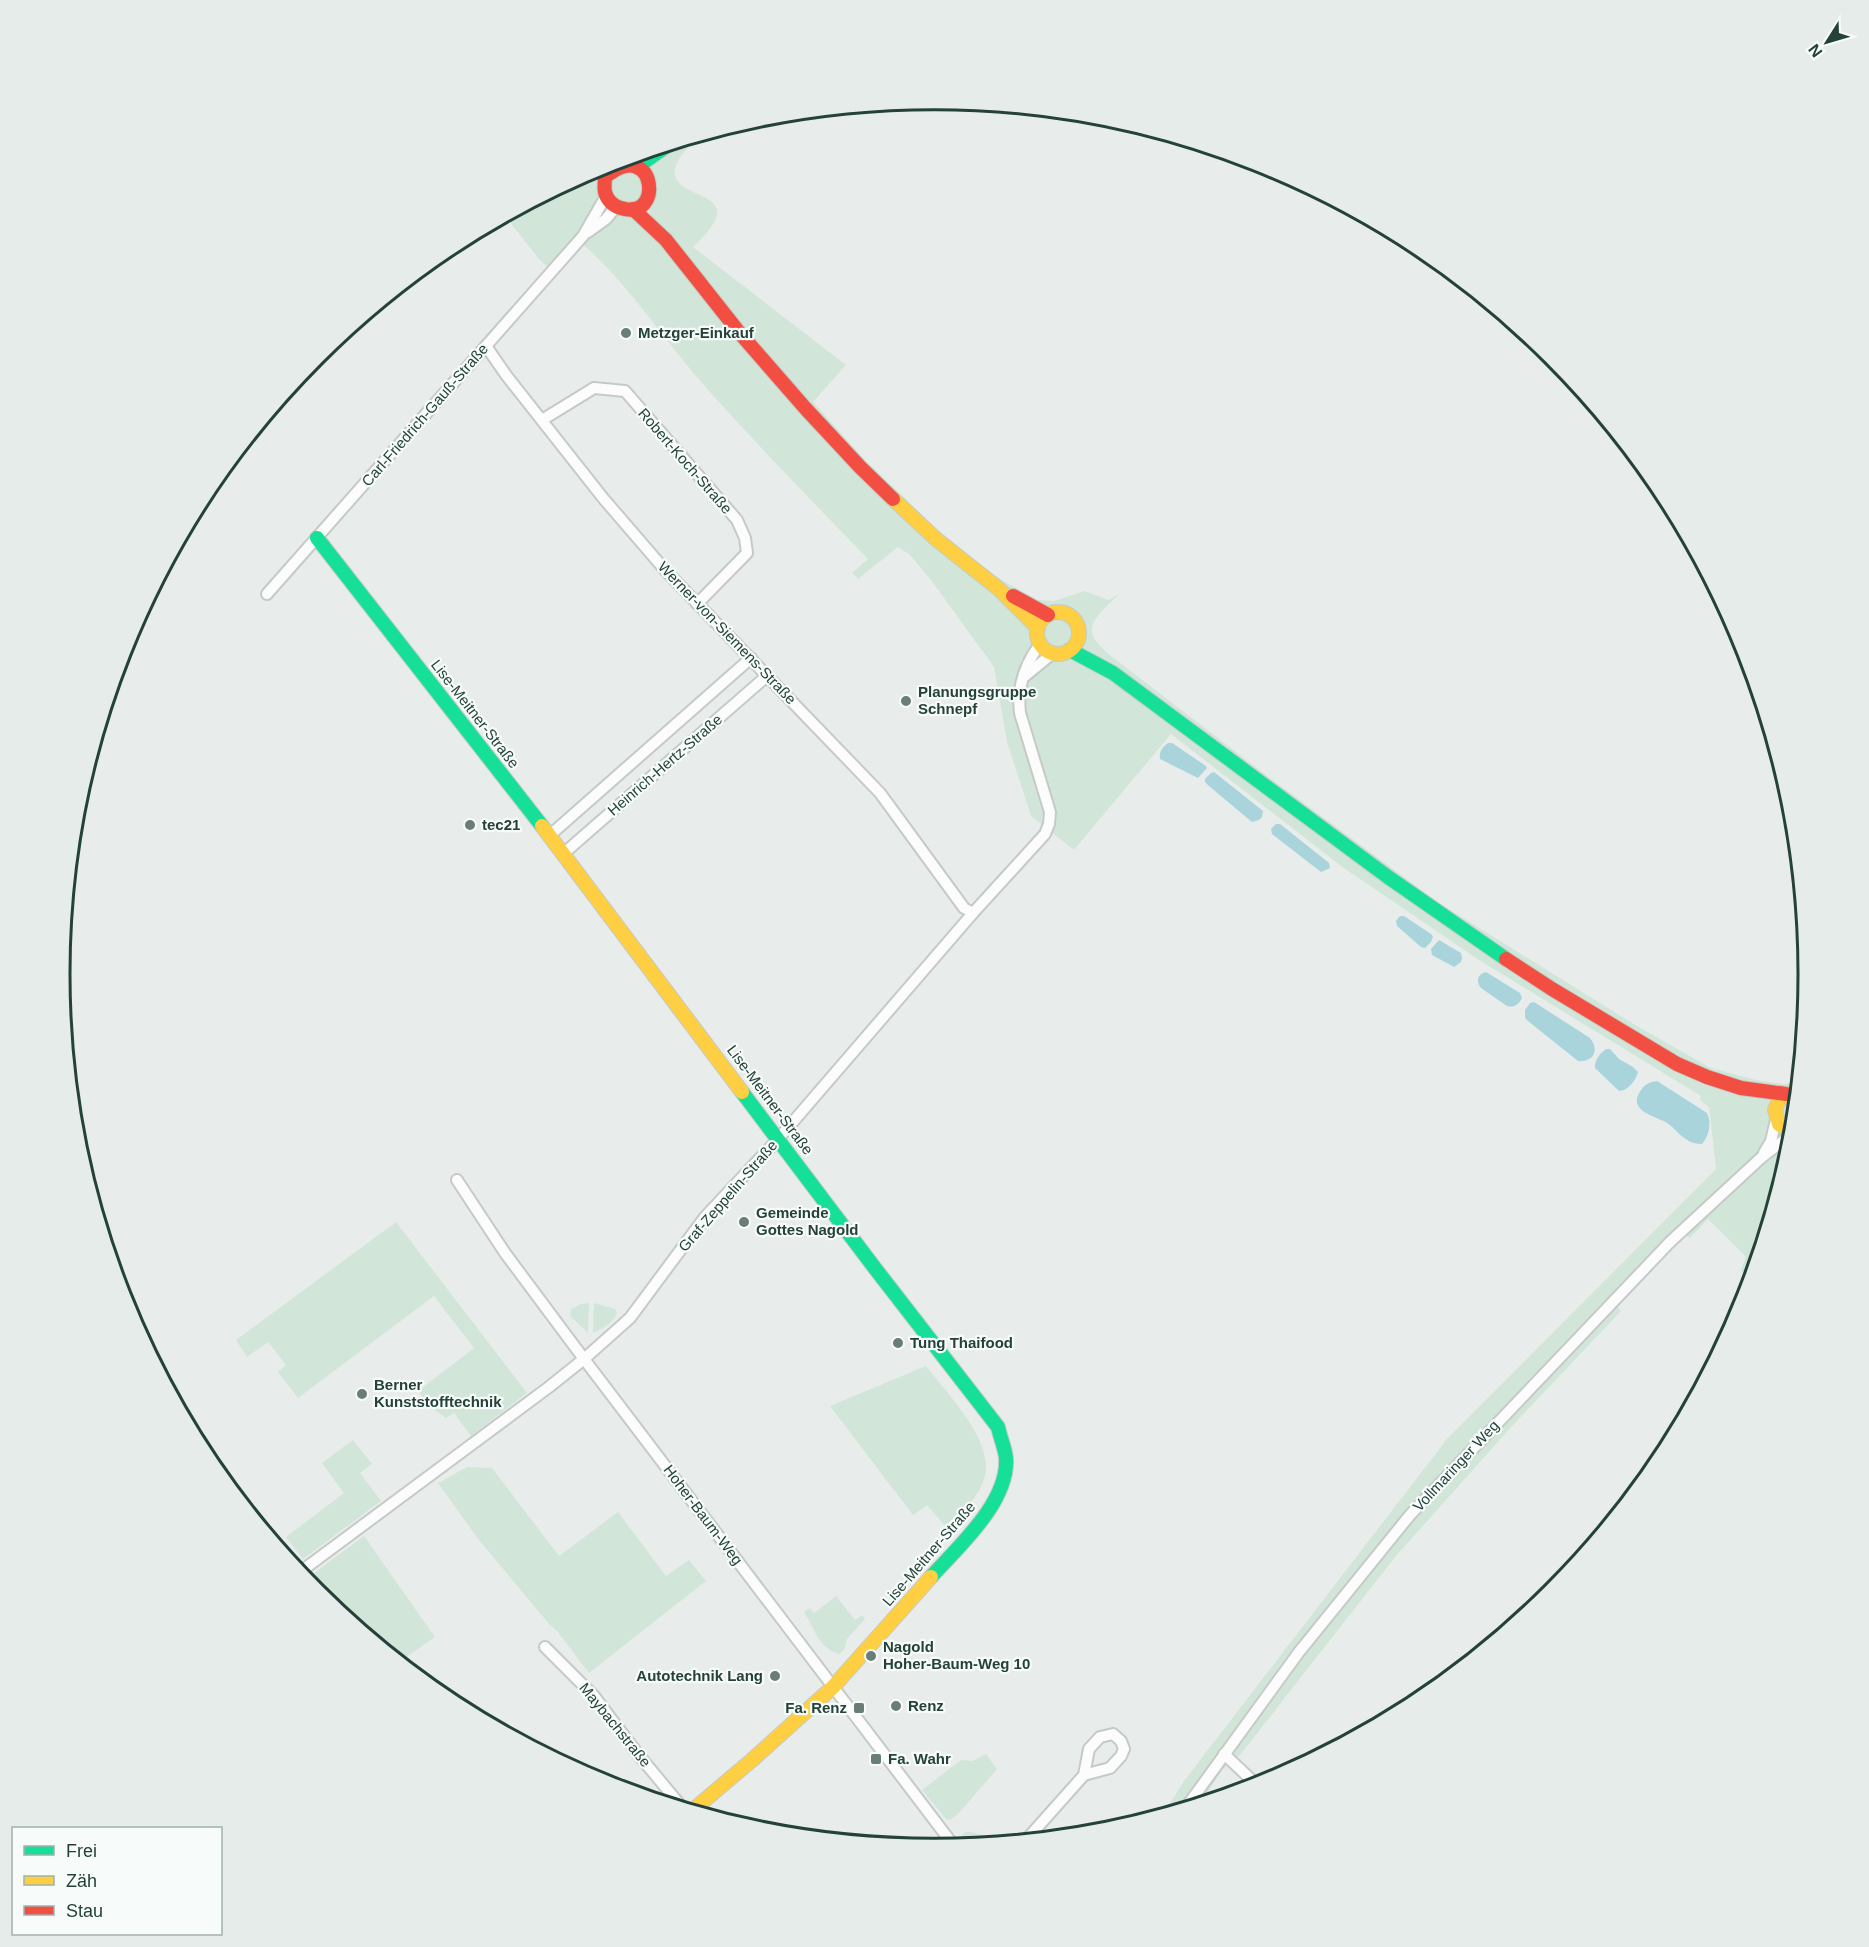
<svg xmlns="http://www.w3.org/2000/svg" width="1869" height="1947" viewBox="0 0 1869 1947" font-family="Arial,sans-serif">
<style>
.green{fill:#d1e6d8;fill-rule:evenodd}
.water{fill:#a9d4db}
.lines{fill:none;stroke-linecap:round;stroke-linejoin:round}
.street-casing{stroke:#c5cac8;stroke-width:14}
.fast-casing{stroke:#c3cbc8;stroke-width:16}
.slow-casing{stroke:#c3cbc8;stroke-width:16}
.jam-casing{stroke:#c3cbc8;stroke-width:16}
.street{stroke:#fcfcfc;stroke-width:10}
.fast{stroke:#16e098;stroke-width:14}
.slow{stroke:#ffcf43;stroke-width:14}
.jam{stroke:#f24e42;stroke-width:14}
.poi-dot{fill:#697e78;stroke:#f7fbf9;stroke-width:2}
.labels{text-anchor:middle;stroke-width:4.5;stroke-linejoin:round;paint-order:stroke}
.poi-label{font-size:15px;font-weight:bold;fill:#24423a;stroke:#f7fbf9;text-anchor:start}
.street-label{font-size:15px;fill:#24423a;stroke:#f7fbf9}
.rim{fill:none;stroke:#24423a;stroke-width:3}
</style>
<rect width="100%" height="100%" fill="#e8edeb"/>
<g class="green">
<path d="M 699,136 C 692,144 680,154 676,165 C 662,205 761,184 693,247 L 846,365 L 813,402 L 866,461 L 941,533 L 983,567 L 1005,582 L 1038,600 L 1054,601 L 1084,591 L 1109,600 L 1119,594 C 1111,603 1090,618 1092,632 C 1093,640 1101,646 1106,652 L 1266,775 L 1439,903 L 1637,1026 L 1711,1068 L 1756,1080 L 1783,1084 L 1798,1082 L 1792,1144 L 1751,1280 L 1741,1270 L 1746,1257 L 1708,1219 L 1690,1238 L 1686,1235 L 1617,1306 L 1621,1311 L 1513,1425 L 1396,1556 L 1240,1755 L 1223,1769 L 1201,1802 L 1164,1813 L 1184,1781 L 1447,1439 L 1716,1169 L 1709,1107 L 1700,1100 L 1701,1096 L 1479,960 L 1341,866 L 1171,734 L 1074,850 L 1031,816 L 1007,742 L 994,667 L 931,580 L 910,555 L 898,547 L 858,579 L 852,573 L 868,559 C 810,499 751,439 696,376 C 657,330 625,280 579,241 L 551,271 L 539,259 L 505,216 L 600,165 L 608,174 L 617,160 ZM 607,197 L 616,207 L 584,235 ZM 644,203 L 664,237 L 634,209 Z"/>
<path d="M 396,1222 L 527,1393 L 471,1436 L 454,1413 L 446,1418 L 432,1408 L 418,1391 L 474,1348 L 434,1296 L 298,1398 L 278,1372 L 286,1365 L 268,1342 L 247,1357 L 236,1340 Z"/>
<path d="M 589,1303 L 588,1333 L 570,1316 L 571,1309 L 581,1304 Z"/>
<path d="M 594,1303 L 615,1309 L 617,1313 C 613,1324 603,1328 593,1333 Z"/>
<path d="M 926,1366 C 946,1392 994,1441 985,1476 C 979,1497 962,1514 947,1528 L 927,1505 L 913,1515 L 830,1406 Z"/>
<path d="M 353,1440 L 372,1464 L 360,1473 L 381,1501 L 303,1559 L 286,1537 L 344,1493 L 322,1463 Z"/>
<path d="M 467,1467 L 492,1468 L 559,1556 L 618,1512 L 666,1576 L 689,1560 L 706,1581 L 589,1673 L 557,1631 L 550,1625 L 479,1540 L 438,1483 Z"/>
<path d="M 364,1536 L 435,1637 L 401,1661 L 345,1616 L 314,1573 Z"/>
<path d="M 836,1596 L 855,1620 L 862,1615 L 865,1619 L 847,1639 L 844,1650 L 839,1654 C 817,1647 816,1630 804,1612 L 810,1608 L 814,1613 Z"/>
<path d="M 986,1754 L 997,1769 L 958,1814 L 951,1819 L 947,1820 L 922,1790 L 961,1760 L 972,1761 Z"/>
<path d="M 965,1832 L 971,1832 L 1001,1841 L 963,1845 L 962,1836 Z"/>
</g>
<g class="water">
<path d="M 1168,743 L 1172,743 L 1206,766 L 1207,768 L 1198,778 L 1160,759 C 1159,751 1162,748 1168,743 Z"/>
<path d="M 1214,772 L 1263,811 L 1262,817 L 1259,820 L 1252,822 L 1209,786 L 1205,782 L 1205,779 L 1211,773 Z"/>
<path d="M 1276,824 L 1280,824 L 1329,863 L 1330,868 L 1321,872 L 1272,834 L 1271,829 Z"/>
<path d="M 1400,916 L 1404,916 L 1431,934 L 1433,937 L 1431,942 L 1425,948 L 1421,947 L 1397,926 L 1396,921 Z"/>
<path d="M 1439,940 L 1461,953 L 1462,958 L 1461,962 L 1454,967 L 1432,955 L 1431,949 Z"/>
<path d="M 1486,972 L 1520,993 L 1522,998 C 1518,1005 1514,1008 1507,1006 L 1481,988 C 1475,981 1478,974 1486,972 Z"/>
<path d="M 1534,1002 L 1590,1038 C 1600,1050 1593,1063 1578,1061 L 1528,1021 L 1525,1018 L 1525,1010 L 1530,1003 Z"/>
<path d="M 1606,1049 L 1610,1049 L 1619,1059 L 1633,1067 L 1638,1072 C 1636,1080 1628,1091 1619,1091 L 1595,1068 C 1594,1061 1600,1053 1606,1049 Z"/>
<path d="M 1657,1081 L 1707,1113 C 1712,1123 1709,1136 1702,1144 C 1688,1145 1679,1133 1670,1125 C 1660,1116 1625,1113 1641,1090 C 1645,1084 1650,1082 1657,1081 Z"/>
</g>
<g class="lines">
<defs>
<g id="street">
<path d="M 588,232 L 606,219 L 616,207"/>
<path d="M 486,346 L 506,375 L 603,498 L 665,570 L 880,793 L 964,908 L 973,913"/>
<path d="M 542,420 L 594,388 L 625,391 L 737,520 L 745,538 L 747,553 L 697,604"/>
<path d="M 267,594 L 583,236 L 606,196"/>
<path d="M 1025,676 L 1053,653"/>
<path d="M 549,836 L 751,658"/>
<path d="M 563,854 L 768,675"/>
<path d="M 1764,1153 L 1771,1141 L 1776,1120"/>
<path d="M 457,1180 L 505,1253 L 584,1359 L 954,1846"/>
<path d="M 300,1572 L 549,1387 L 584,1359 L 630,1318 L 705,1217 L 779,1138 L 973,913 L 1045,834 L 1049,824 L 1050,812 L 1020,713 C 1017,688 1025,664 1040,644"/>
<path d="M 545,1647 L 594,1696 L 637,1753 L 681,1806"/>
<path d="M 1224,1754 L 1257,1785"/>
<path d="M 1187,1806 L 1299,1652 L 1410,1515 L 1670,1242 L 1762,1157 L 1792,1134"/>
<path d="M 1027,1839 L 1084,1775 L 1089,1749 L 1100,1737 L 1113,1734 L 1121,1741 L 1124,1749 L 1121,1756 L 1110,1768 L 1084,1775"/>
</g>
<g id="fast">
<path d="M 637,167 L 668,145"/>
<path d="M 317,538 L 542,826"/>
<path d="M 1070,650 L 1113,673 L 1388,877 L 1506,959"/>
<path d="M 742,1092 L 874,1267 L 998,1427 C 1000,1437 1005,1448 1006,1458 C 1009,1502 958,1547 931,1577"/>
</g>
<g id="slow">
<path d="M 893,499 L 936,539 L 999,589 L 1038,628"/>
<circle cx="1058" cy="633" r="21"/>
<path d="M 542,826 L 742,1092"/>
<path d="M 1793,1134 L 1779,1124 L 1775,1110 C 1779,1098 1785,1094 1797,1091"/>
<path d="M 693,1810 L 752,1760 L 833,1687 L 931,1577"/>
</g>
<g id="jam">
<path d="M 606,164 C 607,173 603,183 605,192 C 607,200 613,206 621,208 C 664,222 656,140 609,174"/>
<path d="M 633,209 L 666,240 L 738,331 L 806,409 L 860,467 L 893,499"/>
<path d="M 1013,596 L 1048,615"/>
<path d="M 1506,959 L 1552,989 L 1677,1064 L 1707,1077 L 1741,1088 L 1786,1094"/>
</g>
</defs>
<use href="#street" class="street-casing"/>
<use href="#fast" class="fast-casing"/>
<use href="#slow" class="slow-casing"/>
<use href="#jam" class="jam-casing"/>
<use href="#street" class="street"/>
<use href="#fast" class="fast"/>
<use href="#slow" class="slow"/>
<use href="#jam" class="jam"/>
</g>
<g class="poi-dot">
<circle cx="626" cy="333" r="6"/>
<circle cx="906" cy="701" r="6"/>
<circle cx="470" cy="825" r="6"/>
<circle cx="744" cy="1222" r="6"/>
<circle cx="898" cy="1343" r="6"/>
<circle cx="362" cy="1394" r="6"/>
<circle cx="871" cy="1656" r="6"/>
<circle cx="775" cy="1676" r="6"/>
<circle cx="896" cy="1706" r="6"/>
<rect x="853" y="1702" width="12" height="12" rx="3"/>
<rect x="870" y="1753" width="12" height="12" rx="3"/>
</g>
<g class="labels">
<g class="poi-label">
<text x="638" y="338">Metzger-Einkauf</text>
<text x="918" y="697">Planungsgruppe<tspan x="918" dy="17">Schnepf</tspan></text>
<text x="482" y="830">tec21</text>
<text x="756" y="1218">Gemeinde<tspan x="756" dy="17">Gottes Nagold</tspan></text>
<text x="910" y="1348">Tung Thaifood</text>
<text x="374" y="1390">Berner<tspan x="374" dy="17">Kunststofftechnik</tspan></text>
<text x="883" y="1652">Nagold<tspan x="883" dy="17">Hoher-Baum-Weg 10</tspan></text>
<text x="763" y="1681" text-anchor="end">Autotechnik Lang</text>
<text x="908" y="1711">Renz</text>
<text x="847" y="1713" text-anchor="end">Fa. Renz</text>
<text x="888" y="1764">Fa. Wahr</text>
</g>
<g class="street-label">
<text transform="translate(425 415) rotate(-49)" y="5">Carl-Friedrich-Gauß-Straße</text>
<text transform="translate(685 461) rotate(49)" y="5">Robert-Koch-Straße</text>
<text transform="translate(727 633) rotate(46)" y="5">Werner-von-Siemens-Straße</text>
<text transform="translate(475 714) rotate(52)" y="5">Lise-Meitner-Straße</text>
<text transform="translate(665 765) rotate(-41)" y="5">Heinrich-Hertz-Straße</text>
<text transform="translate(770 1100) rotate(53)" y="5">Lise-Meitner-Straße</text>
<text transform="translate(728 1196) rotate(-49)" y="5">Graf-Zeppelin-Straße</text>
<text transform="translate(1456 1466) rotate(-47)" y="5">Vollmaringer Weg</text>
<text transform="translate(703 1515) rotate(53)" y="5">Hoher-Baum-Weg</text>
<text transform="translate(929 1554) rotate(-49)" y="5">Lise-Meitner-Straße</text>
<text transform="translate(615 1725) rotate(51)" y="5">Maybachstraße</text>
</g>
</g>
<path d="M0 0H1869V1947H0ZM70 974a864 864 0 1 1 1728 0a864 864 0 1 1-1728 0Z" fill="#e6ecea" fill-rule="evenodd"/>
<path class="rim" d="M70 974a864 864 0 1 1 1728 0a864 864 0 1 1-1728 0Z"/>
<rect x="12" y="1827" width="210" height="108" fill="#f7fbf9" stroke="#a3b1ad" stroke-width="1.5"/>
<rect x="24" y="1846" width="30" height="9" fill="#16e098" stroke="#a3b1ad" stroke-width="1.5"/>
<text x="66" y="1857" font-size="18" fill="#24423a">Frei</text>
<rect x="24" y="1876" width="30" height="9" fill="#ffcf43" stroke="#a3b1ad" stroke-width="1.5"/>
<text x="66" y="1887" font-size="18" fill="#24423a">Zäh</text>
<rect x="24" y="1906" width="30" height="9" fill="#f24e42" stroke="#a3b1ad" stroke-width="1.5"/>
<text x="66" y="1917" font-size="18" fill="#24423a">Stau</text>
<g transform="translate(1827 42) rotate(233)" stroke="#f7fbf9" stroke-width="4.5" paint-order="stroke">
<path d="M0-4.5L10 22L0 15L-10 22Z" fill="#24423a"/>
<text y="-9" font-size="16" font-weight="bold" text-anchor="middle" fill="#24423a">N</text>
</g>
</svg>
